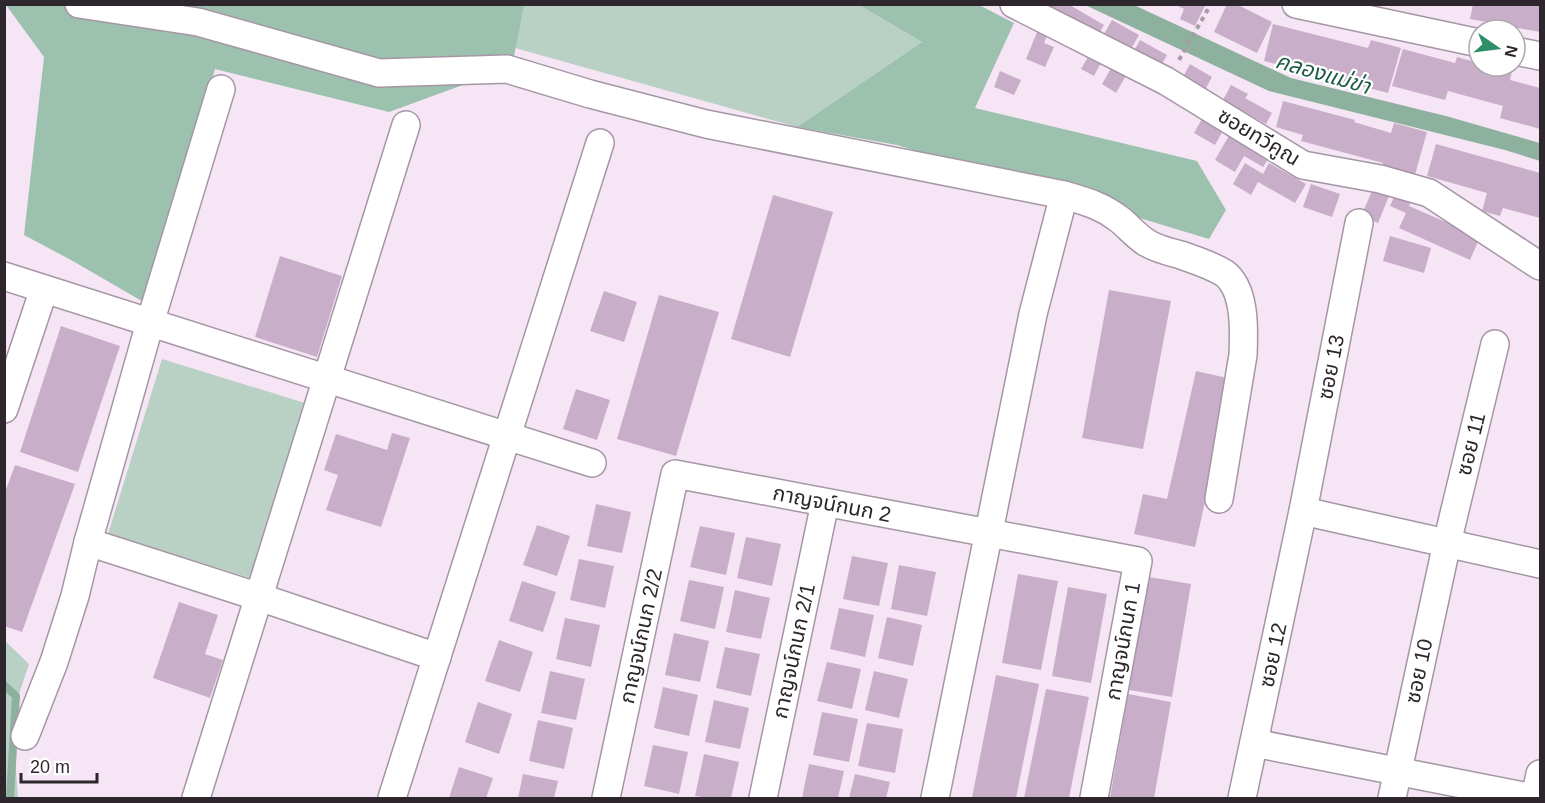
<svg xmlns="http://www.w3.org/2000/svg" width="1545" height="803" viewBox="0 0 1545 803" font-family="Helvetica,'Noto Sans Thai',sans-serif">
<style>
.green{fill:#b9d0c4}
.forest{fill:#9cc1ae}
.water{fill:#8db19e}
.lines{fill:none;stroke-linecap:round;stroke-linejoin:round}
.stream{stroke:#8db19e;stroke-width:8}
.building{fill:#c9aec9}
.minor-casing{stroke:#a596a5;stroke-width:30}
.path{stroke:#a79ba6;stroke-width:4;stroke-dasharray:4.5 4.5;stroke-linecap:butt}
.minor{stroke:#fff;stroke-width:27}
.labels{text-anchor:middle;stroke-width:4.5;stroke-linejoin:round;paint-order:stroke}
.street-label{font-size:21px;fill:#2d272d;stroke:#fff}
.water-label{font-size:22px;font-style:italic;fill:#1d5d43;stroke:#fff}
</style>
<rect width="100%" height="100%" fill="#f6e6f5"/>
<g class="green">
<path d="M 524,4 L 859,5 L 922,42 L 797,127 L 515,48 Z"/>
<path d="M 162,359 L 305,403 L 250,578 L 108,534 Z"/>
<path d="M 4,640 L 29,664 L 12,715 L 18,798 L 5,798 Z"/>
</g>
<g class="forest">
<path d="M 6,5 L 524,5 L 512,67 L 389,112 L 215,69 L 147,304 L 71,260 L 24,235 L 44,57 Z"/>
<path d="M 859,5 L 979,5 L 1014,23 L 975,108 L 1197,161 L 1226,210 L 1209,239 L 897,145 L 797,127 L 922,42 Z"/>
</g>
<path class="water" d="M 1085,5 L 1134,5 L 1291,78 L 1446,116 L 1540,143 L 1540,161 L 1505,150 L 1269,91 Z"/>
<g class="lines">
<path class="stream" d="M 4,685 L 16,696 L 10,798"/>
</g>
<g class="building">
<path d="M 1028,4 L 1068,4 L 1104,25 L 1094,42 Z"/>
<path d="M 1174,4 L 1206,4 L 1195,26 L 1180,19 L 1184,9 Z"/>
<path d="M 1227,4 L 1236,4 L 1272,22 L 1257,53 L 1214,32 Z"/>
<path d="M 1473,4 L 1540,4 L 1540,32 L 1470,19 Z"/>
<path d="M 1112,20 L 1139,35 L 1127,56 L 1100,41 Z"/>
<path d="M 1273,24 L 1368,48 L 1371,40 L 1401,48 L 1388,93 L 1264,61 Z"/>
<path d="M 1040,25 L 1050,29 L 1044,43 L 1054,47 L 1045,67 L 1026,59 Z"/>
<path d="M 1140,40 L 1167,55 L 1158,71 L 1131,56 Z"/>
<path d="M 1403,49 L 1455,63 L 1457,57 L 1479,63 L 1479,66 L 1492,66 L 1512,71 L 1510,80 L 1540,88 L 1540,129 L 1500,118 L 1503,106 L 1448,91 L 1445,100 L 1392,86 Z"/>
<path d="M 1091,52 L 1103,59 L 1094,76 L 1081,69 Z"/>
<path d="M 1190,64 L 1212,77 L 1204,92 L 1182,79 Z"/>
<path d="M 1113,65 L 1127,74 L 1116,93 L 1102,84 Z"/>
<path d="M 1000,71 L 1021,80 L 1014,95 L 994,87 Z"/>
<path d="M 1231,85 L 1248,94 L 1245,98 L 1272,113 L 1266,124 L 1223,100 Z"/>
<path d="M 1283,101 L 1355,120 L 1354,122 L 1391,133 L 1394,123 L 1427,132 L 1414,178 L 1381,169 L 1383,163 L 1301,141 L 1303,135 L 1276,127 Z"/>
<path d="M 1203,117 L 1224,129 L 1215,145 L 1194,133 Z"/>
<path d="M 1231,132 L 1251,144 L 1248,148 L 1268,159 L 1263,167 L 1244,156 L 1235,172 L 1215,160 Z"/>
<path d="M 1436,144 L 1540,173 L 1540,218 L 1503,208 L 1500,216 L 1482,211 L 1487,193 L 1427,176 Z"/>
<path d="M 1245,163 L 1263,174 L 1269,163 L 1306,184 L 1295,203 L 1258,182 L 1251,195 L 1233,184 Z"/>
<path d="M 1311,184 L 1340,194 L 1332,217 L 1303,207 Z"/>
<path d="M 1373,189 L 1389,196 L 1378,223 L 1361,216 Z"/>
<path d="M 1396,193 L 1412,199 L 1409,206 L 1480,237 L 1470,260 L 1399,228 L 1406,213 L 1390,206 Z"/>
<path d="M 773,195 L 833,212 L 790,357 L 731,339 Z"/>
<path d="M 1390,236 L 1431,248 L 1424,273 L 1383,261 Z"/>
<path d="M 280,256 L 342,276 L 317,357 L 255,337 Z"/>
<path d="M 1109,290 L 1171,301 L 1143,449 L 1082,438 Z"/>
<path d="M 604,291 L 637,302 L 624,342 L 590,331 Z"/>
<path d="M 659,295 L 719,312 L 676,456 L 617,439 Z"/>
<path d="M 61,326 L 120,346 L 78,472 L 20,452 Z"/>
<path d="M 1196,371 L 1232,379 L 1195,547 L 1134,534 L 1143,494 L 1167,499 Z"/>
<path d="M 576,389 L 610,400 L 597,440 L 563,429 Z"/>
<path d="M 392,433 L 410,438 L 381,527 L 326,510 L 338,475 L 324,470 L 336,434 L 387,450 Z"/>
<path d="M 15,465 L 75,484 L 22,632 L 4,626 L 4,495 Z"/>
<path d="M 596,504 L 631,512 L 622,553 L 587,546 Z"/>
<path d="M 537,525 L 570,536 L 557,576 L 523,565 Z"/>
<path d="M 700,526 L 735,533 L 726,575 L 690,567 Z"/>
<path d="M 746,537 L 781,544 L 772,586 L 737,578 Z"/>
<path d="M 852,556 L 888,563 L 879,606 L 843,599 Z"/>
<path d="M 579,559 L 614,566 L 605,608 L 570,600 Z"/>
<path d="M 899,565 L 936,572 L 927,616 L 891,609 Z"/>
<path d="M 1018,574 L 1058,581 L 1041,670 L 1002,663 Z"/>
<path d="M 1149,577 L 1191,584 L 1172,697 L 1129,690 Z"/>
<path d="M 689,580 L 724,587 L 715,629 L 680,621 Z"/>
<path d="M 522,581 L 556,592 L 543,632 L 509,621 Z"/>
<path d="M 1068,587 L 1107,594 L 1091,683 L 1052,676 Z"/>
<path d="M 735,590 L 770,598 L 761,639 L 726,632 Z"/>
<path d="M 179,602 L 218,615 L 205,654 L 223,660 L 210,698 L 153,678 Z"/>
<path d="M 839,608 L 874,615 L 865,657 L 830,649 Z"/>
<path d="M 887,617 L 922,625 L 913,666 L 878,658 Z"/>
<path d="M 565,618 L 600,625 L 591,667 L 556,659 Z"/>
<path d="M 674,633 L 709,641 L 700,682 L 665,675 Z"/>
<path d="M 499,640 L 533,652 L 520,692 L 485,681 Z"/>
<path d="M 725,647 L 760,654 L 751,696 L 716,688 Z"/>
<path d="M 827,662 L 861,669 L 852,709 L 817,701 Z"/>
<path d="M 550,671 L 585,679 L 576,720 L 541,713 Z"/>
<path d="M 874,671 L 908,679 L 899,718 L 865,710 Z"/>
<path d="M 996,675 L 1039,684 L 1016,798 L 972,798 Z"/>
<path d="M 663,687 L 698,695 L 689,736 L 654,728 Z"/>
<path d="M 1046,689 L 1089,697 L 1069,798 L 1024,798 Z"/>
<path d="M 1128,694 L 1171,702 L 1154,798 L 1110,798 Z"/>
<path d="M 714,700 L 749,708 L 740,749 L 705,742 Z"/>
<path d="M 478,702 L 512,714 L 499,754 L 465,742 Z"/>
<path d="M 822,712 L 858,719 L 849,762 L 813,755 Z"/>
<path d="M 538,720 L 573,728 L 564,769 L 529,761 Z"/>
<path d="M 867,723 L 903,729 L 895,773 L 858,766 Z"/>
<path d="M 653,745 L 688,752 L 679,794 L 644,786 Z"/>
<path d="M 704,754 L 739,762 L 731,798 L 709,798 L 695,796 Z"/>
<path d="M 809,764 L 844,771 L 838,798 L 802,798 Z"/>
<path d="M 459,767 L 493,778 L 486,798 L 449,798 Z"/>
<path d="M 523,774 L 558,781 L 554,798 L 518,798 Z"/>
<path d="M 855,774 L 890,782 L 886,798 L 849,798 Z"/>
</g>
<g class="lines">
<defs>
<g id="minor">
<path d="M 79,4 L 198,22 L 379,73 L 507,69 L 590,94 L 706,124 L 1064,195 C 1084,201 1101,205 1119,219 C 1128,226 1136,236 1147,243 C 1157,249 1169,252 1181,255 C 1195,260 1211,265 1224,273 C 1246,289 1244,331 1243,355 L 1219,499"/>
<path d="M 1014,4 L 1166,81 L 1303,165 L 1380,179 L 1429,193 L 1540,266"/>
<path d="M 1296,4 L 1479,43"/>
<path d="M 1515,51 L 1540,56"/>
<path d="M 4,276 L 592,463"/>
<path d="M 4,409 L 44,289"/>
<path d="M 1303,511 L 1540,564"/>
<path d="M 88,542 L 259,597 L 437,657"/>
<path d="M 25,736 L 54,662 L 75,596 L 88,542 L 150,323 L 221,89"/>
<path d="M 1254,743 L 1533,798"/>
<path d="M 196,798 L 406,125"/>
<path d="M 392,798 L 600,143"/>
<path d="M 606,798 L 675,474 L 1138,561 L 1094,798"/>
<path d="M 763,798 L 825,503"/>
<path d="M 935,798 L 1033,314 L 1064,195"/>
<path d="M 1242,798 L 1303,511 L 1359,223"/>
<path d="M 1392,798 L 1447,543 L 1495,344"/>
<path d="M 1535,798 L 1540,774"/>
</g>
</defs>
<use href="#minor" class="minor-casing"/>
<path class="path" d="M 1179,60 L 1211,4"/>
<use href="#minor" class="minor"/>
</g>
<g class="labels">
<g class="street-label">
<text transform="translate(1259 137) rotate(31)" y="7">ซอยทวีคูณ</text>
<text transform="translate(1331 367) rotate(-79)" y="7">ซอย 13</text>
<text transform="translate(1471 444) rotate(-76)" y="7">ซอย 11</text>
<text transform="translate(832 504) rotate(11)" y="7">กาญจน์กนก 2</text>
<text transform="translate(641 636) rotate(-78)" y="7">กาญจน์กนก 2/2</text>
<text transform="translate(1123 641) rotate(-80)" y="7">กาญจน์กนก 1</text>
<text transform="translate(794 651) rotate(-78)" y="7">กาญจน์กนก 2/1</text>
<text transform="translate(1273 655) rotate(-78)" y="7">ซอย 12</text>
<text transform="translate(1419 671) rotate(-78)" y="7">ซอย 10</text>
</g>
<g class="water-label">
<text transform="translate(1323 73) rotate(16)" y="8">คลองแม่ข่า</text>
</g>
</g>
<rect width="1545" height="803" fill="none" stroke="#2d272d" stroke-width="12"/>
<g transform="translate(1497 48) rotate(104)"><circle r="28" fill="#ffffff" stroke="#aba9ab" stroke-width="1.5"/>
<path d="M0-4.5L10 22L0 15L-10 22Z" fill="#2e8e68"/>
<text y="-9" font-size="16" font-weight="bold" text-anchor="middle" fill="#2d272d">N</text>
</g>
<path d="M21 773v9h76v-9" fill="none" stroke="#2d272d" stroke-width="3"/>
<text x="30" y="773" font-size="18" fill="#2d272d" stroke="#ffffff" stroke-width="4.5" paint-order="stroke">20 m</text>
</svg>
